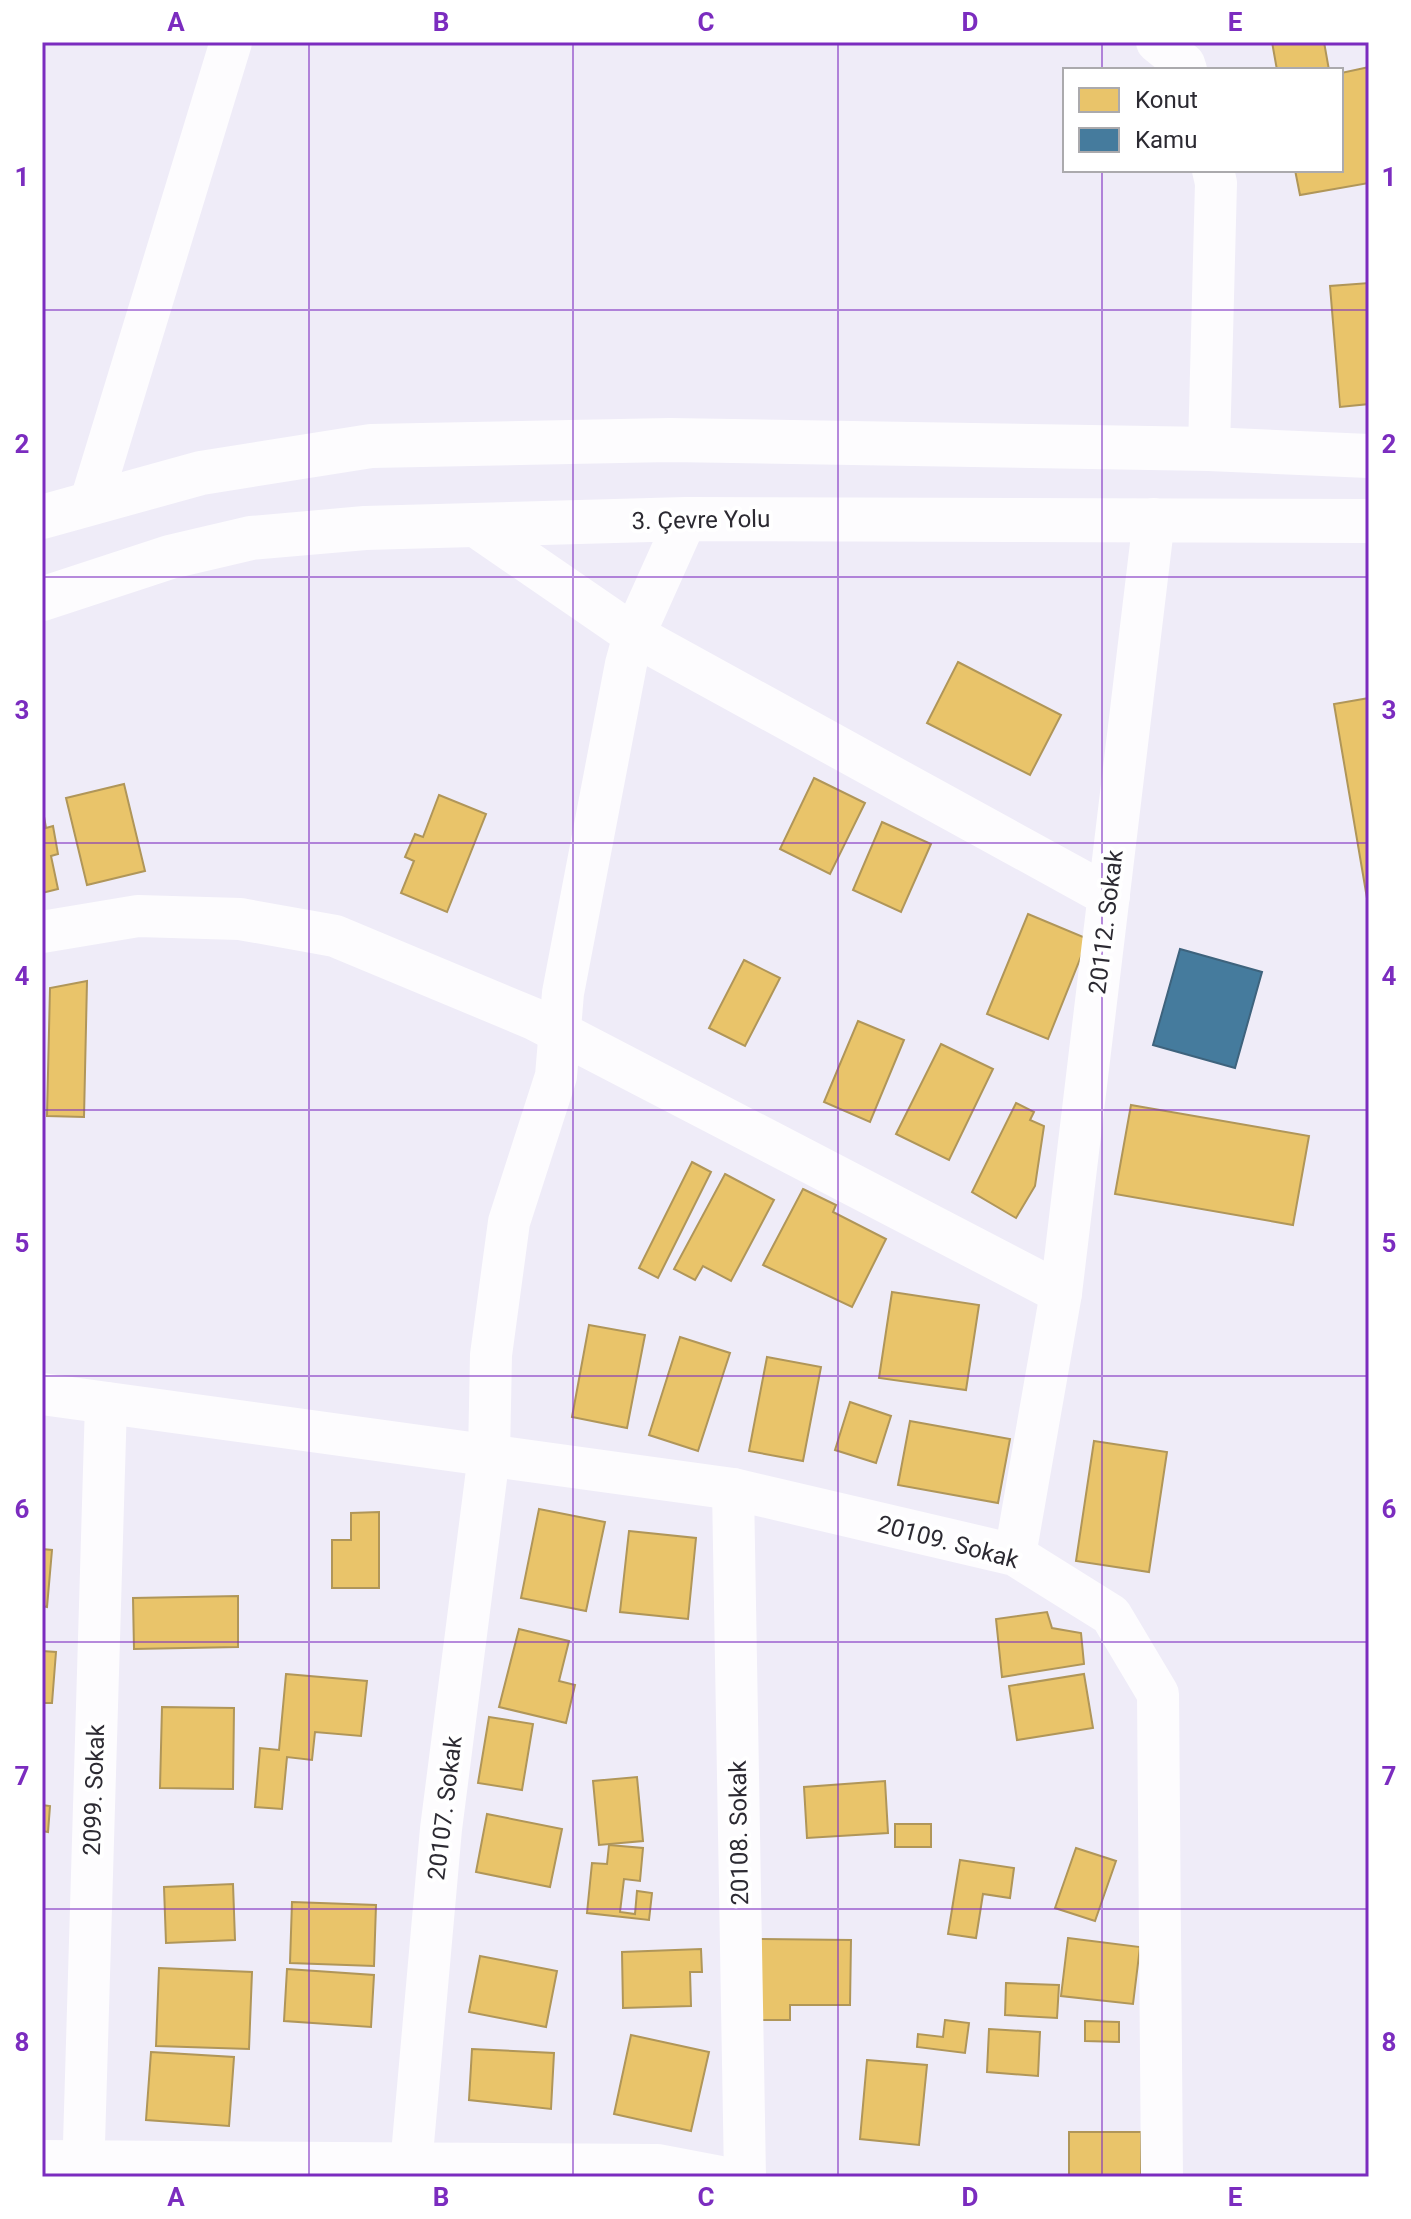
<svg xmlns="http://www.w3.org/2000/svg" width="1411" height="2219" viewBox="0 0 1411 2219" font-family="Roboto,sans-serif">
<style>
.homes{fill:#e9c46a;stroke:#b09659;stroke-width:2}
.public{fill:#457b9d;stroke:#3e637d;stroke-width:2}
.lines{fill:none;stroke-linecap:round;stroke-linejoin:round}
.street{stroke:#fdfcfe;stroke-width:42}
.secondary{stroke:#fdfcfe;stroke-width:44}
.grid{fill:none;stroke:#7b2cbf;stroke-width:2;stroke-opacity:0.55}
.labels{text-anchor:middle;stroke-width:8;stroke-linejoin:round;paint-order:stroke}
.street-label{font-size:24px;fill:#2c2a32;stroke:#fff}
.neatline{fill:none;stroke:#7b2cbf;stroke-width:3}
.grid-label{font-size:26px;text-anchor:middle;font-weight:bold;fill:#7b2cbf}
</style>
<rect width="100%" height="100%" fill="#efecf8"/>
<g class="homes">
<path d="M 1272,42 L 1324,42 L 1329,70 L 1277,70 Z"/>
<path d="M 1369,67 L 1369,183 L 1300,195 L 1295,170 L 1341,170 L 1341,73 Z"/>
<path d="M 1369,283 L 1369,404 L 1340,407 L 1330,286 Z"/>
<path d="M 958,662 L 1061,715 L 1030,775 L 927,723 Z"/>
<path d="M 1369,698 L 1369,910 L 1334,704 Z"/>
<path d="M 814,778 L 865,803 L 830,874 L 780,849 Z"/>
<path d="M 124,784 L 145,871 L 87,885 L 66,798 Z"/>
<path d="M 439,795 L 486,814 L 447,912 L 401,893 L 414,861 L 405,857 L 415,834 L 423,837 Z"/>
<path d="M 43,811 L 46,828 L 53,826 L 58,854 L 51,856 L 58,889 L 42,893 Z"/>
<path d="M 882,822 L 931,844 L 901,912 L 853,890 Z"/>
<path d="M 1028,914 L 1088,939 L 1048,1039 L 987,1014 Z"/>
<path d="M 744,960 L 780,978 L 745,1046 L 709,1028 Z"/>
<path d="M 87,981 L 84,1117 L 47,1116 L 50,988 Z"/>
<path d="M 858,1021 L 904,1040 L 870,1122 L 824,1102 Z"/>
<path d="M 941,1044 L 993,1069 L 949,1160 L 896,1134 Z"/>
<path d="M 1016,1103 L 1034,1112 L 1030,1120 L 1044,1126 L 1035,1186 L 1016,1218 L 972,1192 Z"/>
<path d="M 1131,1105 L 1309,1136 L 1293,1225 L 1115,1194 Z"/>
<path d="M 692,1162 L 711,1172 L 658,1278 L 639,1268 Z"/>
<path d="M 725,1174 L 774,1200 L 731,1281 L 703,1266 L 695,1280 L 674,1269 Z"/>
<path d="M 803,1189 L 836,1205 L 833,1212 L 886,1239 L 852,1307 L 763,1265 Z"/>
<path d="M 892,1292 L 979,1305 L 966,1390 L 879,1378 Z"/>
<path d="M 589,1325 L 645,1335 L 627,1428 L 572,1417 Z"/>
<path d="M 680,1337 L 730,1353 L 698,1451 L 649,1435 Z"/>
<path d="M 767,1357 L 821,1367 L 803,1461 L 749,1451 Z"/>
<path d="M 850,1402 L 891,1416 L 876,1463 L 835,1450 Z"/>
<path d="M 910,1421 L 1010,1439 L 998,1503 L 898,1485 Z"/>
<path d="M 1094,1441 L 1167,1452 L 1149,1572 L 1076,1561 Z"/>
<path d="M 539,1509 L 605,1522 L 586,1611 L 521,1598 Z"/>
<path d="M 379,1512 L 379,1588 L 332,1588 L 332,1540 L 351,1540 L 351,1513 Z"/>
<path d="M 629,1531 L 696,1538 L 688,1619 L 620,1612 Z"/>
<path d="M 42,1549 L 52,1550 L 47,1607 L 42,1606 Z"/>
<path d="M 238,1596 L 238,1647 L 134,1649 L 133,1598 Z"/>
<path d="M 1047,1612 L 1052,1628 L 1081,1633 L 1084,1664 L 1002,1677 L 996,1619 Z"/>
<path d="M 519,1629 L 569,1641 L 559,1681 L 575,1685 L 566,1723 L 499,1707 Z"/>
<path d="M 42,1651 L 56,1652 L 52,1703 L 42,1703 Z"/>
<path d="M 286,1674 L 367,1681 L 361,1736 L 315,1732 L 312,1760 L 287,1757 L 282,1809 L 255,1807 L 260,1748 L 279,1750 Z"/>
<path d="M 1084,1674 L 1093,1728 L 1017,1740 L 1009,1686 Z"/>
<path d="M 162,1707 L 234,1708 L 233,1789 L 160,1788 Z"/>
<path d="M 489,1717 L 533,1724 L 522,1790 L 478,1783 Z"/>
<path d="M 637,1777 L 643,1841 L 599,1845 L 593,1781 Z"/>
<path d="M 885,1781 L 888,1833 L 807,1838 L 804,1787 Z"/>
<path d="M 42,1805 L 50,1806 L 48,1832 L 42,1831 Z"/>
<path d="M 487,1814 L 562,1829 L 550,1887 L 476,1872 Z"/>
<rect x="895" y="1824" width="36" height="23"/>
<path d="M 609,1845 L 643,1848 L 640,1881 L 624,1879 L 620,1912 L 635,1914 L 637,1891 L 652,1893 L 649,1920 L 587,1913 L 592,1863 L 607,1864 Z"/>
<path d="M 1076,1848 L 1116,1861 L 1095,1921 L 1055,1908 Z"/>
<path d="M 960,1860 L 1014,1868 L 1010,1898 L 983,1894 L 976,1938 L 948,1934 Z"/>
<path d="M 233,1884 L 235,1940 L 166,1943 L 164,1887 Z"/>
<path d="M 292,1902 L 376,1905 L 374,1966 L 290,1963 Z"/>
<path d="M 1068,1938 L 1140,1947 L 1133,2004 L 1061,1996 Z"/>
<path d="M 759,1939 L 851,1940 L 850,2005 L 790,2005 L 790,2020 L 758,2020 Z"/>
<path d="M 701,1949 L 702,1972 L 690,1972 L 691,2006 L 623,2008 L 622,1952 Z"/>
<path d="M 480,1956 L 557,1971 L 546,2027 L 469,2012 Z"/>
<path d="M 159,1968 L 252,1972 L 249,2049 L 156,2046 Z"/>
<path d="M 287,1969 L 374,1975 L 371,2027 L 284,2021 Z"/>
<path d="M 1006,1983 L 1059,1985 L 1057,2018 L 1005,2015 Z"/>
<path d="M 945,2020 L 969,2023 L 965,2053 L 917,2047 L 918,2034 L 943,2037 Z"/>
<path d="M 1085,2021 L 1119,2022 L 1119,2042 L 1085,2041 Z"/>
<path d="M 989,2029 L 1040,2032 L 1038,2076 L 987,2072 Z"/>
<path d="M 631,2035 L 709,2052 L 691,2131 L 614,2114 Z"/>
<path d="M 472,2049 L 554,2053 L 551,2109 L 469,2100 Z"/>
<path d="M 151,2052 L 234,2057 L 229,2126 L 146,2120 Z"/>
<path d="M 867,2060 L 927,2065 L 919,2145 L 860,2139 Z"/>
<rect x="1069" y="2132" width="72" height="45"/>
</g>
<path class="public" d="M 1180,949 L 1262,972 L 1235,1068 L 1153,1045 Z"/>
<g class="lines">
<g class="street">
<path d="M 1157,42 L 1184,64 L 1186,70"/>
<path d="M 1209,449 L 1216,183 L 1213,170"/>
<path d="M 91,501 L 231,42"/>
<path d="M 474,525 L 634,635 L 1109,896"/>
<path d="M 42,932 L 138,916 L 240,919 L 335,936 L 534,1019 L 1061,1293"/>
<path d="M 42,1394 L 733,1489 L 1015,1555 L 1111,1615 L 1158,1694 L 1162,2177"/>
<path d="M 733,1489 L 745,2177"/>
<path d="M 1015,1555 L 1061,1293 L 1154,519"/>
<path d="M 42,2161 L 657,2165 L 720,2177"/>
<path d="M 83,2177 L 106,1403"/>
<path d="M 410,2177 L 441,1829 L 489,1455 L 491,1355 L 509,1222 L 556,1076 L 563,993 L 626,664 L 634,635 L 686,519"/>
</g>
<g class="secondary">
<path d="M 42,517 L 201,473 L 371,446 L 670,440 L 1209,449 L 1369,456"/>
<path d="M 42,599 L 170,557 L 251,538 L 365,528 L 686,519 L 1369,521"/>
</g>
</g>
<path class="grid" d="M 309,42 L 309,2177M 573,42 L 573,2177M 838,42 L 838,2177M 1102,42 L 1102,70M 1102,170 L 1102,2177M 42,310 L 1369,310M 42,577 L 1369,577M 42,843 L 1369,843M 42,1110 L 1369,1110M 42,1376 L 1369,1376M 42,1642 L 1369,1642M 42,1909 L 1369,1909"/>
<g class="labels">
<g class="street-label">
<text transform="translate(701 520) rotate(-1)" y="8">3. Çevre Yolu</text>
<text transform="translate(1106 922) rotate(-83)" y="8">20112. Sokak</text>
<text transform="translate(948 1542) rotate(15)" y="8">20109. Sokak</text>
<text transform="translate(94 1790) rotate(-88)" y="8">2099. Sokak</text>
<text transform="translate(445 1808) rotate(-83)" y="8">20107. Sokak</text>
<text transform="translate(739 1833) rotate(-91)" y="8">20108. Sokak</text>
</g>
</g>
<rect width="1411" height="2219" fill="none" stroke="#ffffff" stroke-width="88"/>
<rect x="1063" y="68" width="280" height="104" fill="#ffffff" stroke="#abaaad" stroke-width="2"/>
<rect x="1079" y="88" width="40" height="24" fill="#e9c46a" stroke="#abaaad" stroke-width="2"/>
<text x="1135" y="108" font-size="24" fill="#2c2a32">Konut</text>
<rect x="1079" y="128" width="40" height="24" fill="#457b9d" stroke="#abaaad" stroke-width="2"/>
<text x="1135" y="148" font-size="24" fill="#2c2a32">Kamu</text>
<rect x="44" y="44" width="1323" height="2131" class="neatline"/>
<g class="grid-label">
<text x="176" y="31">A</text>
<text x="441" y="31">B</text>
<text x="706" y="31">C</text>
<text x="970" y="31">D</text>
<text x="1235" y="31">E</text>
<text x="22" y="186">1</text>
<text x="1389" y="186">1</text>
<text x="22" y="453">2</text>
<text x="1389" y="453">2</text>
<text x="22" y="719">3</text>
<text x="1389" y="719">3</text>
<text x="22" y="985">4</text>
<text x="1389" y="985">4</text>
<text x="22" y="1252">5</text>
<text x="1389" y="1252">5</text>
<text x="22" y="1518">6</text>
<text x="1389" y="1518">6</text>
<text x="22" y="1785">7</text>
<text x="1389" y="1785">7</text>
<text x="22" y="2051">8</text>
<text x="1389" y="2051">8</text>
<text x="176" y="2206">A</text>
<text x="441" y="2206">B</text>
<text x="706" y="2206">C</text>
<text x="970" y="2206">D</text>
<text x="1235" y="2206">E</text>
</g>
</svg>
